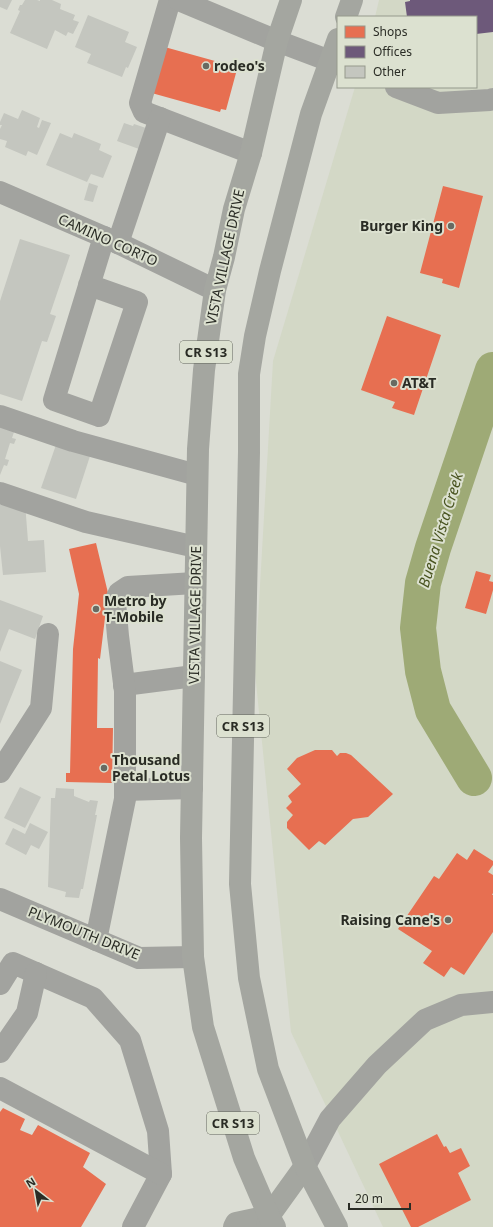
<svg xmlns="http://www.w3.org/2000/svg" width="493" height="1227" viewBox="0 0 493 1227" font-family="'Noto Sans',sans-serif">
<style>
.built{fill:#d3d8c6}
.shops{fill:#e76f51}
.offices{fill:#6d597a}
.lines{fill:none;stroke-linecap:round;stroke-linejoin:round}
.river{stroke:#9eaa76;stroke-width:36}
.building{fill:#c4c6bf}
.minor{stroke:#a2a39f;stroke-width:22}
.major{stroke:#a4a6a0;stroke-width:22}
.poi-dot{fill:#686a62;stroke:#dce1d0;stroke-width:1.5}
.labels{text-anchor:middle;stroke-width:4;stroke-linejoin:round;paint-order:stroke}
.shield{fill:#dce1d0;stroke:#5f6258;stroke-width:1}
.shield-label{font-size:13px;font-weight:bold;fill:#2a2c25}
.poi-label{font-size:14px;font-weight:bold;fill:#2a2c25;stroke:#dce1d0;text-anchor:start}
.street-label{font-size:14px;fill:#2a2c25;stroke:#dce1d0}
.water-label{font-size:15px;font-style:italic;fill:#495420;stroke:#dce1d0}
</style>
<rect width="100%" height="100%" fill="#dbddd4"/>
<path class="built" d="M 379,0 L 493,0 L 493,1227 L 383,1227 L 291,1032 L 255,672 L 273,361 L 355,87 L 476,87 L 476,17 L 375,17 Z"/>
<g class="shops">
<path d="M 161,46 L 233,66 L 231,72 L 236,73 L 226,110 L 221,109 L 220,112 L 148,92 Z"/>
<path d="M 443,186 L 483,196 L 459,288 L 442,283 L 443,279 L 420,273 Z"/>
<path d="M 387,316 L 441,335 L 414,415 L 392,408 L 395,402 L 361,390 Z"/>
<path d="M 96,543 L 108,593 L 100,659 L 98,658 L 97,728 L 113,728 L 112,783 L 66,782 L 66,773 L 70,773 L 73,649 L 79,594 L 69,549 Z"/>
<path d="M 476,571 L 491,575 L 489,581 L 493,582 L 493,590 L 486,614 L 465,608 Z"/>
<path d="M 315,750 L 332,750 L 337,756 L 340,753 L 346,753 L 351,755 L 393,794 L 368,817 L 353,819 L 325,845 L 319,841 L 309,850 L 287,828 L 287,822 L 293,815 L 286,808 L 292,802 L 288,796 L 301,784 L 287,769 L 297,758 Z"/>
<path d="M 474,849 L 493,861 L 493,865 L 488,872 L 493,875 L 493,893 L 492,895 L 493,895 L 493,932 L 464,975 L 451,967 L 444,977 L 423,963 L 432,951 L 398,929 L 434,876 L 439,879 L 457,853 L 467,860 Z"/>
<path d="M 3,1108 L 25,1119 L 20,1130 L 32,1135 L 38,1125 L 90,1153 L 83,1167 L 106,1184 L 81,1227 L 0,1227 L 0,1112 Z"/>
<path d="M 437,1134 L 444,1147 L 446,1146 L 450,1153 L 461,1148 L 470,1166 L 458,1173 L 471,1200 L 418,1227 L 411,1227 L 379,1164 Z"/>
</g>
<path class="offices" d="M 410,0 L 493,0 L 493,32 L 476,34 L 476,17 L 407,17 L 405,2 L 410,1 Z"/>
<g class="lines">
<path class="river" d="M 474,778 L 433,710 L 423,671 L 418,628 L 423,583 L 433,548 L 493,370"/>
</g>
<g class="building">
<path d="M 0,0 L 12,0 L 7,10 L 0,7 Z"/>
<path d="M 25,0 L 37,0 L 40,1 L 40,0 L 52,0 L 61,4 L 60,9 L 75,15 L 73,20 L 79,22 L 73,34 L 68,32 L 66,36 L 55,30 L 47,49 L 10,33 L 20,11 L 18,10 L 20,5 L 22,5 Z"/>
<path d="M 88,15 L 129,32 L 125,42 L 137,47 L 128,68 L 126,67 L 122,77 L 87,63 L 91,54 L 75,47 Z"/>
<path d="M 22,110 L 40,118 L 37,127 L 39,128 L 42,120 L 51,123 L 37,155 L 28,151 L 26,156 L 5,147 L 7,141 L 0,139 L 0,129 L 2,125 L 0,125 L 0,122 L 4,113 L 18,119 Z"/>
<path d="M 124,123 L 133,126 L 134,124 L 146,128 L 139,149 L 117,141 Z"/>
<path d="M 60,133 L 72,138 L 74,133 L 101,144 L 99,150 L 112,156 L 103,178 L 91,174 L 87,182 L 46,165 Z"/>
<path d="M 89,183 L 98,186 L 93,202 L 84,200 Z"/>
<path d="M 20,239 L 70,255 L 50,314 L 56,316 L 47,342 L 42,341 L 22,401 L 0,394 L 0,301 Z"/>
<path d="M 0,424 L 15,429 L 12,438 L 16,439 L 14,444 L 10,443 L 5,459 L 9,460 L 7,466 L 4,465 L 0,475 Z"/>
<path d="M 57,442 L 91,453 L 76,499 L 41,488 Z"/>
<path d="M 25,503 L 28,541 L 44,540 L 46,572 L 3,575 L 0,546 L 0,505 Z"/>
<path d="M 0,600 L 43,616 L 35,639 L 9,629 L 0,652 Z"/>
<path d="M 0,661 L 22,670 L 0,724 Z"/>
<path d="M 20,787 L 41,797 L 25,828 L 4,818 Z"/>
<path d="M 56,788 L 74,789 L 74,796 L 89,802 L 90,800 L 98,801 L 95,815 L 97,815 L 83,889 L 81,889 L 79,898 L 65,897 L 66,892 L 48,887 L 51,798 L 55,798 Z"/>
<path d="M 30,823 L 48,832 L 39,849 L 31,845 L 26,855 L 5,844 L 13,828 L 25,834 Z"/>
</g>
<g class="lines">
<g class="minor">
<path d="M 170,0 L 140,103 L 144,112 L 251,153"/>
<path d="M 179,0 L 277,41 L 338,64"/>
<path d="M 396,87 L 438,103 L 490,100 L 493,99"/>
<path d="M 0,192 L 104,237 L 118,243 L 215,290"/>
<path d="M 118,243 L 160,118"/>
<path d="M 89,285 L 137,302 L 99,416 L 54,400 L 104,237"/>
<path d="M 0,416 L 73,441 L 197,475"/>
<path d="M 0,493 L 86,522 L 196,547"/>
<path d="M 124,685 L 194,676"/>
<path d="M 0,772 L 41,708 L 48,634"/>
<path d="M 125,790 L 192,788"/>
<path d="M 0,899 L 139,958 L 193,957"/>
<path d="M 96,940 L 125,799 L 125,691 L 118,636 L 115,602 L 119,593 L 128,587 L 195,583"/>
<path d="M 0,984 L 13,963 L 93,998 L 130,1040 L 158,1131 L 161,1174 L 133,1227"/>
<path d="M 0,1052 L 27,1013 L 36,973"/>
<path d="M 0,1088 L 161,1174"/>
<path d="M 305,1166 L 330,1119 L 377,1065 L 425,1020 L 461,1005 L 493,1002"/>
</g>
<g class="major">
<path d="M 346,17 L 352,0"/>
<path d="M 234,1227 L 236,1223 L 269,1216"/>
<path d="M 267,1227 L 269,1216 L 305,1166"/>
<path d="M 275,1227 L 269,1216 L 244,1158 L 203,1027 L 193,957 L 191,838 L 198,449 L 204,370 L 215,290 L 224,257 L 234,209 L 251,153 L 277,41 L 291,0"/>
<path d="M 337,1227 L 305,1166 L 268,1069 L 249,978 L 240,884 L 249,452 L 249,374 L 255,336 L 270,271 L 311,114 L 338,39"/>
</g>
</g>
<g class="poi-dot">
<circle cx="206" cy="66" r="4"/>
<circle cx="451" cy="226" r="4"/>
<circle cx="394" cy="383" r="4"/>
<circle cx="96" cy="609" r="4"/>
<circle cx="104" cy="768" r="4"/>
<circle cx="448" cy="920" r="4"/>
</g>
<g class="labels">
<g class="shield">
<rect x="180" y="341" width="52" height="22" rx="3"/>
<rect x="217" y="715" width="52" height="22" rx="3"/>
<rect x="207" y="1112" width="52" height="22" rx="3"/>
</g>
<g class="shield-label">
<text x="206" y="357">CR S13</text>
<text x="243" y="731">CR S13</text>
<text x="233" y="1128">CR S13</text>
</g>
<g class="poi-label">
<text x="214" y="71">rodeo's</text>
<text x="443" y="231" text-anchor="end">Burger King</text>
<text x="402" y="388">AT&amp;T</text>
<text x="104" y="606">Metro by<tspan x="104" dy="16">T-Mobile</tspan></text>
<text x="112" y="765">Thousand<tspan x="112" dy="16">Petal Lotus</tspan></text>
<text x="440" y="925" text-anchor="end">Raising Cane's</text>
</g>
<g class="street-label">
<text transform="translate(108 240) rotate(24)" y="5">CAMINO CORTO</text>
<text transform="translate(225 257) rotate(-78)" y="5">VISTA VILLAGE DRIVE</text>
<text transform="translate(195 615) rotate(-89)" y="5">VISTA VILLAGE DRIVE</text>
<text transform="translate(84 933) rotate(22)" y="5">PLYMOUTH DRIVE</text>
</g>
<g class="water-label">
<text transform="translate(441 530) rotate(-73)" y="5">Buena Vista Creek</text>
</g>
</g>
<rect x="337" y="16" width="140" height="72" fill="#dce1d0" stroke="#95998c"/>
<rect x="345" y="26" width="20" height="12" fill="#e76f51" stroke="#95998c"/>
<text x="373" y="36" font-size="12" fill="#2a2c25">Shops</text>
<rect x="345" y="46" width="20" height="12" fill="#6d597a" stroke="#95998c"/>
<text x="373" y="56" font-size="12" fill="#2a2c25">Offices</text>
<rect x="345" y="66" width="20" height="12" fill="#c4c6bf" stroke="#95998c"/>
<text x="373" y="76" font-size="12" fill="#2a2c25">Other</text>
<g transform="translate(36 1191) rotate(329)" stroke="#dce1d0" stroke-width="3" paint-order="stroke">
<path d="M0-3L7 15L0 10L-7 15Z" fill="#2a2c25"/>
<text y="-6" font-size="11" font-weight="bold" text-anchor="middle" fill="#2a2c25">N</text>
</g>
<path d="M349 1203v6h61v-6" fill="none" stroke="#2a2c25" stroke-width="2"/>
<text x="355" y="1203" font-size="12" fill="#2a2c25" stroke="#dce1d0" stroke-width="3" paint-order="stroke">20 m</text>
</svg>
